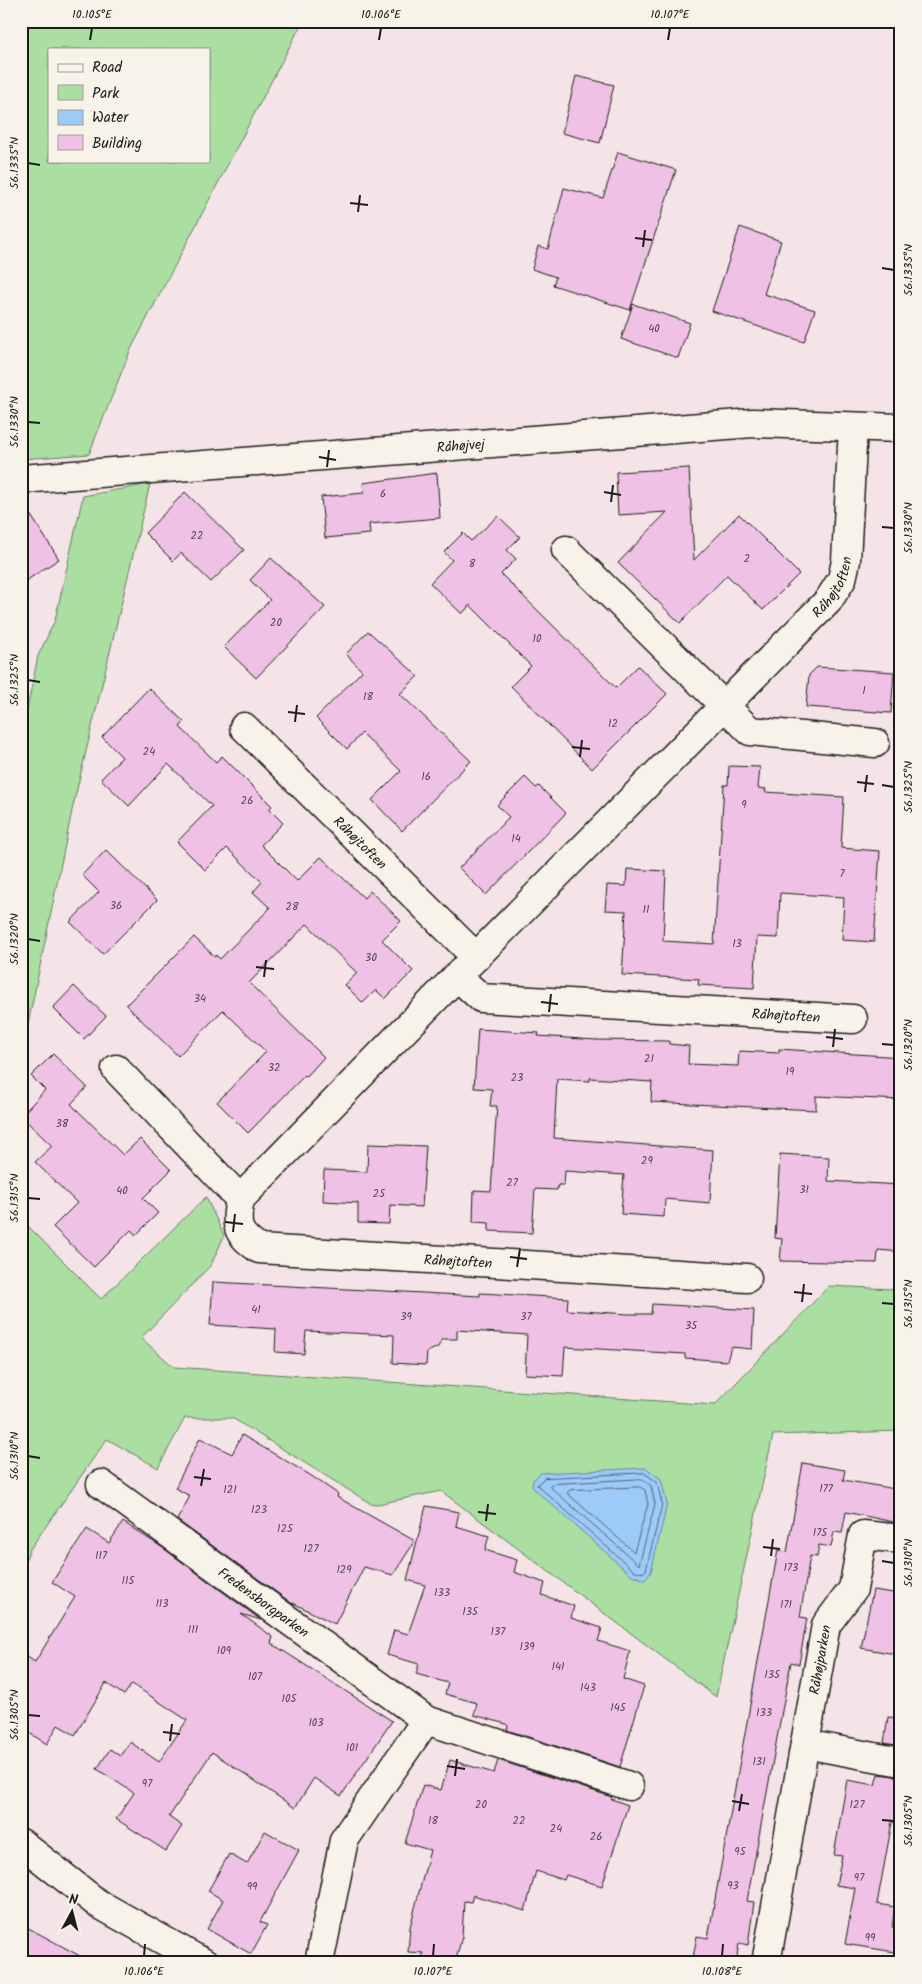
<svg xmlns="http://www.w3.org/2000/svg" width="922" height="1984" viewBox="0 0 922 1984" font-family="Kalam,sans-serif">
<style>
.green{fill:#aadfa1;stroke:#637e5e;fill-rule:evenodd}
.water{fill:#9dcbf8;stroke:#6985a0}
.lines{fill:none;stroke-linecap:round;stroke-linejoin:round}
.shore{stroke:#506274;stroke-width:1}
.building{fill:#efc1e5;stroke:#1c1c1c}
.minor-casing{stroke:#1c1c1c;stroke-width:31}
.minor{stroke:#f7f3e8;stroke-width:28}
.ticks{fill:none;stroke:#1c1c1c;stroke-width:2}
.labels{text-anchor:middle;stroke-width:4;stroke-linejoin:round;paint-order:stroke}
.number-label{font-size:11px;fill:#51454e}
.street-label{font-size:14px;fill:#1c1c1c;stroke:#f7f3e8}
.neatline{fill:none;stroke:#1c1c1c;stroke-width:2}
.ticks-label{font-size:12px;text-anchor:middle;fill:#1c1c1c}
</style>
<rect width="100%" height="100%" fill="#f5e4e7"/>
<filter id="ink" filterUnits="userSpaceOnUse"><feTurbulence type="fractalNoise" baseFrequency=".02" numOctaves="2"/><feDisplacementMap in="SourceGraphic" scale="10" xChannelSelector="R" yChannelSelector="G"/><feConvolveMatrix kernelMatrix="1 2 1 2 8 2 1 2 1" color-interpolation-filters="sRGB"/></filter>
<g filter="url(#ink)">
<g class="green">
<path d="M 21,21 L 303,21 L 130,351 L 89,454 L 21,459 ZM 49,49 L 209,49 L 209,161 L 49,161 Z"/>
<path d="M 150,484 L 73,806 L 21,1058 L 21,738 L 38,656 L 55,620 L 83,496 Z"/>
<path d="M 206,1197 L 224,1236 L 211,1265 L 141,1338 L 174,1367 L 715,1405 L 829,1286 L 892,1289 L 901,1280 L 901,1431 L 773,1435 L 716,1697 L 441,1491 L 373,1505 L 232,1418 L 185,1418 L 158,1468 L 107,1439 L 30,1549 L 21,1570 L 21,1219 L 101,1299 Z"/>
</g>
<path class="water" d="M 646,1468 L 661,1479 L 667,1504 L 651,1572 L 645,1580 L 630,1574 L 532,1487 L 533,1480 L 541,1473 Z"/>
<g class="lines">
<g class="shore">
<path d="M 644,1473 L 657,1482 L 662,1504 L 646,1570 L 643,1573 L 633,1570 L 537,1485 L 544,1478 Z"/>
<path d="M 642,1479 L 651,1486 L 655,1504 L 639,1565 L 549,1486 L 551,1484 Z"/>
<path d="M 640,1487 L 645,1490 L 648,1504 L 634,1552 L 567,1493 L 570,1490 Z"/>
</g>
</g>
<g class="building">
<path d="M 576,76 L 614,85 L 600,143 L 562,133 Z"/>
<path d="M 618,152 L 676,170 L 630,310 L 553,285 L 556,277 L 532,269 L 538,246 L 548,249 L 564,188 L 603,198 Z"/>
<path d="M 740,227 L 781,241 L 764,294 L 815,310 L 804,342 L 712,311 Z"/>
<path d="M 633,304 L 690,323 L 678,358 L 621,339 Z"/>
<path d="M 689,468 L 694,560 L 739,514 L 799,574 L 763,610 L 727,575 L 680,623 L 618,563 L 667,512 L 618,515 L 616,472 Z"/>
<path d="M 437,473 L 440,518 L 369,524 L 370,534 L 325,538 L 321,497 L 364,493 L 363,483 Z"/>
<path d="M 185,492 L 244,550 L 211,582 L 181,553 L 173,561 L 145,533 Z"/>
<path d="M 21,500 L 59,559 L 21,584 Z"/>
<path d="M 498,516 L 520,537 L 507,550 L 516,559 L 501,574 L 616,688 L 638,666 L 667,694 L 592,769 L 511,686 L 531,666 L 470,605 L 462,614 L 430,583 L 452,560 L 444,552 L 463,533 L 471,541 Z"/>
<path d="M 271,558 L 325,607 L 256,678 L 224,647 L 270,600 L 250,580 Z"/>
<path d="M 368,631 L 418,676 L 400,694 L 471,761 L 402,831 L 372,800 L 401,771 L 362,733 L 347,749 L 316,718 L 362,671 L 346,654 Z"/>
<path d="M 817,667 L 894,672 L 891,713 L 806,707 L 809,675 Z"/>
<path d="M 149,688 L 184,722 L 180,727 L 216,762 L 222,756 L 272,806 L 269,809 L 283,823 L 261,845 L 297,881 L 321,857 L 364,898 L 370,891 L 401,921 L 382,940 L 413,971 L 385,999 L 376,990 L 363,1003 L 345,985 L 357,973 L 307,924 L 249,983 L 324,1057 L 307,1076 L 305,1075 L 248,1133 L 217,1102 L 266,1052 L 223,1010 L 178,1056 L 126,1005 L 194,937 L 215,957 L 216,955 L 220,959 L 270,908 L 253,892 L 262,882 L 227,848 L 205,870 L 177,842 L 212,806 L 168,764 L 129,806 L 101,779 L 122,757 L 102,737 Z"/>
<path d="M 729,766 L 760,767 L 758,788 L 766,789 L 765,792 L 844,797 L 841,848 L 880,851 L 874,942 L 842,940 L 844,897 L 780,893 L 778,938 L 757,937 L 754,988 L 698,985 L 699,979 L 622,975 L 626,911 L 605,910 L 607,885 L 626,886 L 627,869 L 666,871 L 663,941 L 714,944 L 724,785 L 728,785 Z"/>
<path d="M 525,777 L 536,788 L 539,786 L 566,813 L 486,895 L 459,868 L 509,817 L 497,805 Z"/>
<path d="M 106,850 L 157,900 L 103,954 L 70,922 L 99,892 L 82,875 Z"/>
<path d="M 74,986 L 106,1016 L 84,1039 L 53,1008 Z"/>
<path d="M 478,1029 L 539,1033 L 538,1036 L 596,1040 L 669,1041 L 669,1044 L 689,1046 L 688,1064 L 738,1066 L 739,1051 L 779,1053 L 779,1049 L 901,1057 L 901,1100 L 816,1096 L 816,1110 L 651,1102 L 652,1082 L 590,1078 L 590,1081 L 557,1079 L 554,1138 L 713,1150 L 710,1203 L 665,1199 L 664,1217 L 621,1214 L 624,1175 L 565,1171 L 564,1185 L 558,1185 L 557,1190 L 535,1189 L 532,1233 L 489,1231 L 489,1223 L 473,1222 L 474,1190 L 491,1191 L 497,1106 L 490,1106 L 492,1089 L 474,1088 Z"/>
<path d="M 53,1054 L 87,1087 L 71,1104 L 123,1155 L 140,1139 L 171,1170 L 143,1198 L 158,1213 L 136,1235 L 131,1230 L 94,1267 L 53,1227 L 77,1203 L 35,1162 L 52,1146 L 21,1116 L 45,1090 L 31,1076 Z"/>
<path d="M 368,1144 L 426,1146 L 422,1207 L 390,1205 L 389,1224 L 358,1223 L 358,1203 L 323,1201 L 324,1170 L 367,1172 Z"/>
<path d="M 780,1154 L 829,1157 L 828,1181 L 901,1185 L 901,1252 L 878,1250 L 877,1263 L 780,1261 L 782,1239 L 775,1238 Z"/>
<path d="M 213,1282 L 480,1296 L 480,1293 L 568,1298 L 567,1310 L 628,1314 L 651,1314 L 652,1304 L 754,1310 L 752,1349 L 731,1347 L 727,1361 L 685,1358 L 685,1354 L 565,1347 L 563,1376 L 525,1374 L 527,1335 L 457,1330 L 457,1339 L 442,1339 L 438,1347 L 427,1352 L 426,1365 L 393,1363 L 394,1335 L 306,1331 L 304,1354 L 275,1352 L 276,1329 L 210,1325 Z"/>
<path d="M 242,1435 L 310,1475 L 338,1494 L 337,1497 L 415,1541 L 393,1575 L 364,1567 L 335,1624 L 293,1603 L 294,1605 L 177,1520 L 190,1496 L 175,1488 L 200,1438 L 232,1454 Z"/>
<path d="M 803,1463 L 845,1470 L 843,1480 L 901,1490 L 898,1523 L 846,1512 L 842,1533 L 834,1532 L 831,1547 L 819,1545 L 817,1557 L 810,1556 L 800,1617 L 807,1618 L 799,1664 L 791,1662 L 747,1901 L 754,1902 L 748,1945 L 739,1943 L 736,1963 L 692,1963 L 697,1936 L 708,1938 L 778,1550 L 787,1552 Z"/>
<path d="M 426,1506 L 459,1512 L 456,1526 L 489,1536 L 485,1550 L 517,1560 L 514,1572 L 545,1583 L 542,1595 L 574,1606 L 571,1618 L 602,1628 L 598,1641 L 630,1651 L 623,1679 L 644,1686 L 620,1767 L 507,1730 L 508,1726 L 506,1724 L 474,1715 L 477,1703 L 445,1694 L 448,1683 L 416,1674 L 419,1664 L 387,1655 L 394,1630 L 408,1634 L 425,1585 L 407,1580 Z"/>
<path d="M 123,1522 L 163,1548 L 261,1620 L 241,1614 L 273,1637 L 271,1643 L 392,1721 L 341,1796 L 314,1778 L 295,1808 L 212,1752 L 169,1817 L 182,1826 L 166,1851 L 116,1819 L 134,1793 L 97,1769 L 110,1749 L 120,1756 L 130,1742 L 159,1762 L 187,1720 L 132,1684 L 124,1695 L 106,1683 L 75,1735 L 58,1725 L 47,1744 L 21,1728 L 21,1653 L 35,1662 L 75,1597 L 52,1582 L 87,1529 L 109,1543 Z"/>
<path d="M 873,1590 L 901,1594 L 901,1655 L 861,1648 Z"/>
<path d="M 888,1717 L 901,1718 L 901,1746 L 884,1743 Z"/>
<path d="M 450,1760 L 494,1773 L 498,1760 L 612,1797 L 611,1799 L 628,1805 L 602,1886 L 566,1875 L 564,1880 L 536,1871 L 525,1911 L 473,1895 L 471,1902 L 464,1901 L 462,1937 L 455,1963 L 422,1963 L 423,1953 L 408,1952 L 410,1927 L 430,1850 L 405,1843 L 423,1785 L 441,1790 Z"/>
<path d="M 878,1774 L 901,1777 L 901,1824 L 892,1822 L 877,1904 L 895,1907 L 892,1927 L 901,1928 L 901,1953 L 845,1944 L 855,1888 L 836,1885 L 842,1856 L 834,1855 L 847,1780 L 875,1785 Z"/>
<path d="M 265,1831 L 299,1850 L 260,1922 L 267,1925 L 251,1954 L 207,1929 L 223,1900 L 208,1891 L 229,1854 L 247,1864 Z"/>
<path d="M 21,1924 L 93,1963 L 21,1963 Z"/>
</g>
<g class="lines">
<defs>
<g id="minor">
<path id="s1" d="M 21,479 L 753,423 L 901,428"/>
<path d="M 566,550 L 750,731 L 875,743"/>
<path id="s2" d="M 244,727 L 476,957"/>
<path id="s3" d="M 457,976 L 481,998 L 853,1019"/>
<path d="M 116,1069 L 240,1199"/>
<path id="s4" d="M 747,1278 L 259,1249 C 236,1233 235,1226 240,1199 L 457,976 L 828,601 L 842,579 L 846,561 L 853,427"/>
<path id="s5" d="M 101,1484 L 426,1720 L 629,1786"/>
<path d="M 805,1744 L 901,1762"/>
<path d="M 21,1843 L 97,1903 L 204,1963"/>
<path d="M 319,1963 L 344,1840 L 426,1720"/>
<path id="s6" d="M 766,1963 L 826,1625 L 853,1589 L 863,1535 L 901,1539"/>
</g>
</defs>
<use href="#minor" class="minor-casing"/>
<use href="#minor" class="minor"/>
</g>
</g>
<path class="ticks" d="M 90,40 L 92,28M 379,40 L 381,28M 668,40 L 670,28M 28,163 L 40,165M 350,203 L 368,205M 358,212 L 360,195M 635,238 L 652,240M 643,247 L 645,230M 882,268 L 894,270M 28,422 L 40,423M 319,457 L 336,460M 327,467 L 329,450M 604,492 L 621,495M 611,502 L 613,485M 882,527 L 894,528M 28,680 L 40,682M 288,712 L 305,714M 295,722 L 297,705M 572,747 L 590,749M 580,757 L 582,740M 857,782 L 874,784M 882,785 L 894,787M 865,792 L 867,775M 28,939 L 40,941M 256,967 L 274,969M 264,977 L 266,960M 541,1002 L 558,1004M 549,1012 L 551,994M 826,1037 L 843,1039M 882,1044 L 894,1045M 833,1047 L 835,1029M 28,1198 L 40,1199M 225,1222 L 243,1224M 233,1232 L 235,1214M 510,1257 L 527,1259M 517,1267 L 520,1249M 794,1292 L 812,1294M 802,1302 L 804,1284M 882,1303 L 894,1304M 28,1456 L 40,1458M 194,1477 L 211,1479M 201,1486 L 204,1469M 478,1512 L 496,1514M 486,1521 L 488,1504M 763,1547 L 780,1549M 771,1556 L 773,1539M 882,1561 L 894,1563M 28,1715 L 40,1716M 163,1732 L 180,1734M 170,1741 L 172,1724M 447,1766 L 465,1769M 455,1776 L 457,1759M 732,1801 L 749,1804M 739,1811 L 742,1794M 882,1820 L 894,1821M 144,1956 L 145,1944M 433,1956 L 434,1944M 722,1956 L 723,1944"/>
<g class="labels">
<g class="number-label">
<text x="654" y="332">40</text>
<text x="383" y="497">6</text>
<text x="197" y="539">22</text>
<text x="747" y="562">2</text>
<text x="472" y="567">8</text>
<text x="276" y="626">20</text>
<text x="537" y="642">10</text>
<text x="864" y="694">1</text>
<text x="368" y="700">18</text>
<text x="613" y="727">12</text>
<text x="149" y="755">24</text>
<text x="426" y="780">16</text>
<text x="247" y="804">26</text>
<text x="744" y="808">9</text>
<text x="516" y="842">14</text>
<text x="842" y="877">7</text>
<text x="116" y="909">36</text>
<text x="292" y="910">28</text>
<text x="646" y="913">11</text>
<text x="737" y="947">13</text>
<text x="371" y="961">30</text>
<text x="200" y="1002">34</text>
<text x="649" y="1062">21</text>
<text x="274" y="1071">32</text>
<text x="790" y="1075">19</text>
<text x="517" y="1081">23</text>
<text x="62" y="1127">38</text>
<text x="647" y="1164">29</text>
<text x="512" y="1186">27</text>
<text x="804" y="1193">31</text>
<text x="122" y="1194">40</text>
<text x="379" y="1197">25</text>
<text x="256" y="1313">41</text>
<text x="406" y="1320">39</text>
<text x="526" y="1320">37</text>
<text x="691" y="1329">35</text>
<text x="826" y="1492">177</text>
<text x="230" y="1493">121</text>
<text x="259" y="1513">123</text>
<text x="285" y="1532">125</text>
<text x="820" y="1536">175</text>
<text x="311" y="1552">127</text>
<text x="101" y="1559">117</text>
<text x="791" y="1571">173</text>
<text x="344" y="1573">129</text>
<text x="128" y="1584">115</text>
<text x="442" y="1596">133</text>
<text x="162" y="1607">113</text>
<text x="786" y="1608">171</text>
<text x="470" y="1615">135</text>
<text x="193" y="1633">111</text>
<text x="498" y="1635">137</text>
<text x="527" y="1650">139</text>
<text x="224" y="1654">109</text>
<text x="558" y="1670">141</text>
<text x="772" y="1678">135</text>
<text x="255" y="1680">107</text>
<text x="588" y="1691">143</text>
<text x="289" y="1702">105</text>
<text x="618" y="1711">145</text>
<text x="764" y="1716">133</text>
<text x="316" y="1726">103</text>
<text x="352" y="1751">101</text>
<text x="759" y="1765">131</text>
<text x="147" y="1787">97</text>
<text x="481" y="1808">20</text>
<text x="857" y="1808">127</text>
<text x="433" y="1824">18</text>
<text x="519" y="1824">22</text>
<text x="556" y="1832">24</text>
<text x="596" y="1840">26</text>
<text x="740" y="1855">95</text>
<text x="859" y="1881">97</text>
<text x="733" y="1889">93</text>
<text x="252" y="1890">99</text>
<text x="870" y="1941">99</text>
</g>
<g class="street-label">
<text dy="5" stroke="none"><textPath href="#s1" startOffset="441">Råhøjvej</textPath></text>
<text dy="5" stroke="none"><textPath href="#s4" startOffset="1401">Råhøjtoften</textPath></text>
<text dy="5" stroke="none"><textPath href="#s2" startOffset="164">Råhøjtoften</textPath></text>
<text dy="5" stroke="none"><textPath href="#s3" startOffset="338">Råhøjtoften</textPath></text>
<text transform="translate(458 1261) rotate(3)" y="5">Råhøjtoften</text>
<text dy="5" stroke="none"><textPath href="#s5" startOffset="201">Fredensborgparken</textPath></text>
<text dy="5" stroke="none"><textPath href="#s6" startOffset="308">Råhøjparken</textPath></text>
</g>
</g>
<rect width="922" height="1984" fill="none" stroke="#f7f3e8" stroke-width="55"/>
<rect x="48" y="48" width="162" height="115" fill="#f7f3e8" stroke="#9f9d96"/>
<rect x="58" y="64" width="25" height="8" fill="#f7f3e8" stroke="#9f9d96"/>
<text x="92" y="72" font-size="15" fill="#1c1c1c">Road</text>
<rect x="58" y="85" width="25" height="15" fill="#aadfa1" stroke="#9f9d96"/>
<text x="92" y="98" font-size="15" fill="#1c1c1c">Park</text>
<rect x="58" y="110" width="25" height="15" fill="#9dcbf8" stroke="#9f9d96"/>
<text x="92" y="122" font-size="15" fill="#1c1c1c">Water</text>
<rect x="58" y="135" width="25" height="15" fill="#efc1e5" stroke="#9f9d96"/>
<text x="92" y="148" font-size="15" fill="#1c1c1c">Building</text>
<g transform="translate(72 1912) rotate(7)" stroke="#f7f3e8" stroke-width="4" paint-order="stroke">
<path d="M0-4L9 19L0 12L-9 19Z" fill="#1c1c1c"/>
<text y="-8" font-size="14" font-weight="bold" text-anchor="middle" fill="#1c1c1c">N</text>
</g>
<rect x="28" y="28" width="866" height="1928" class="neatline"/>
<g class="ticks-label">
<text x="92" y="18">10.105°E</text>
<text x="381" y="18">10.106°E</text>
<text x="670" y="18">10.107°E</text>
<text transform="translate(14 163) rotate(-90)" y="4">56.1335°N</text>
<text transform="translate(908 270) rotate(-90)" y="4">56.1335°N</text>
<text transform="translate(14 422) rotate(-90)" y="4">56.1330°N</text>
<text transform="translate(908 528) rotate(-90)" y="4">56.1330°N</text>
<text transform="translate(14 680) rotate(-90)" y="4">56.1325°N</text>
<text transform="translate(908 787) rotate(-90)" y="4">56.1325°N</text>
<text transform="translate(14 939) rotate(-90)" y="4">56.1320°N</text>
<text transform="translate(908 1045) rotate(-90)" y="4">56.1320°N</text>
<text transform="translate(14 1198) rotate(-90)" y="4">56.1315°N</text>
<text transform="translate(908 1304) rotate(-90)" y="4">56.1315°N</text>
<text transform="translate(14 1456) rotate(-90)" y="4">56.1310°N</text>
<text transform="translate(908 1563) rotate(-90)" y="4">56.1310°N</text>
<text transform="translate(14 1715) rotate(-90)" y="4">56.1305°N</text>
<text transform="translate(908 1821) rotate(-90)" y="4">56.1305°N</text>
<text x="144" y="1975">10.106°E</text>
<text x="433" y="1975">10.107°E</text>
<text x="722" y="1975">10.108°E</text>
</g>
</svg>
